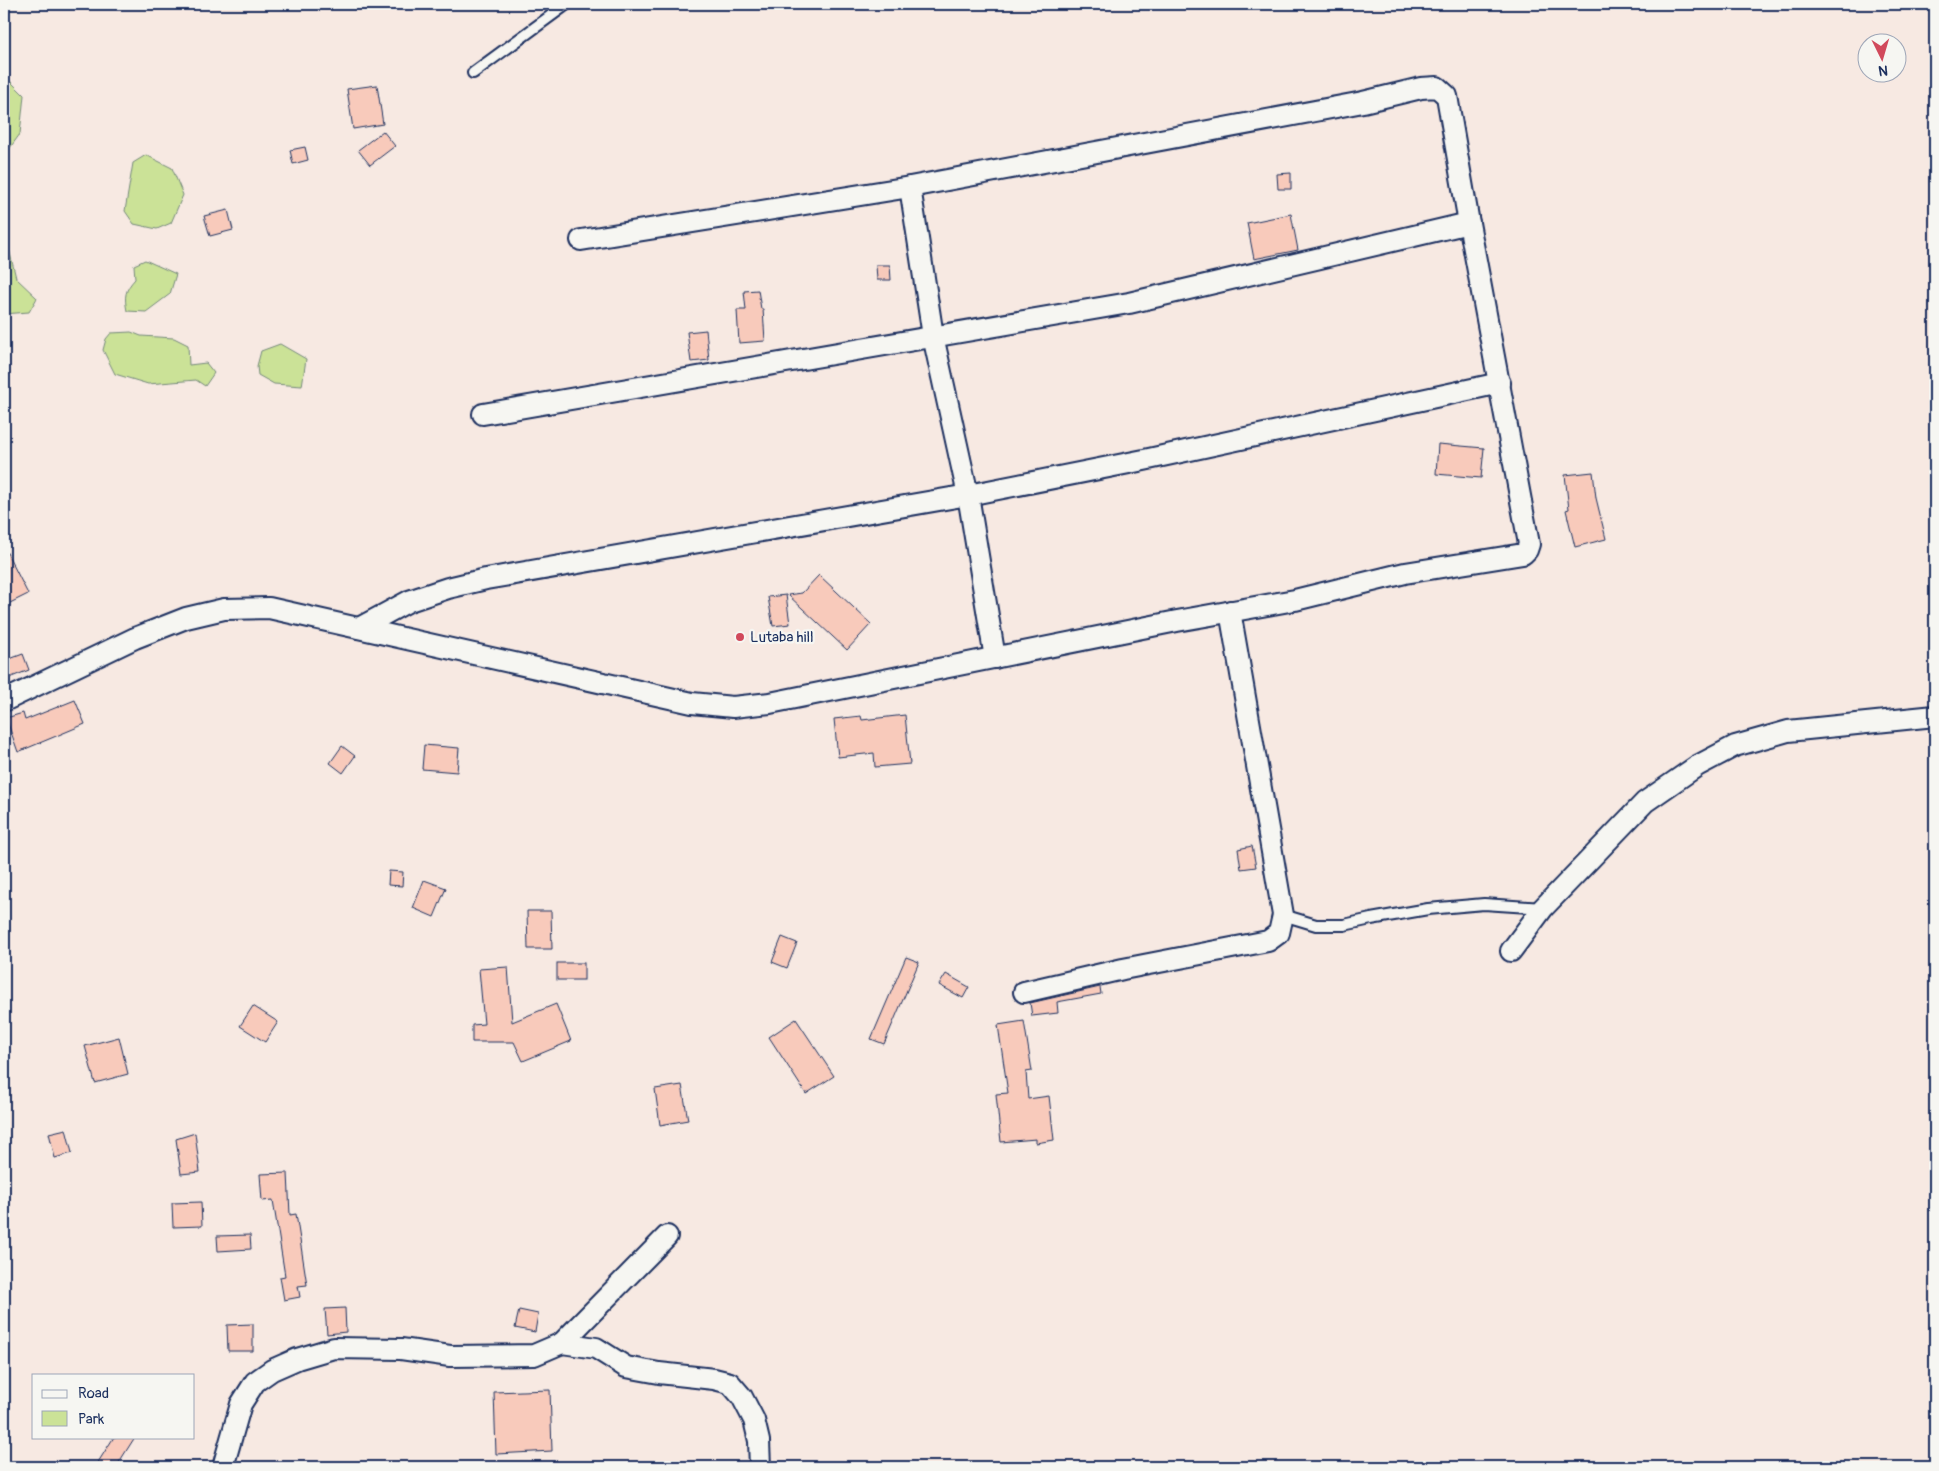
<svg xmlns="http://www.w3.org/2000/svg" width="1939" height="1471" viewBox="0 0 1939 1471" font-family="Pangolin,sans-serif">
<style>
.green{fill:#cbe297;stroke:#73887a}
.building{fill:#f8cabb;stroke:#1b2f5e}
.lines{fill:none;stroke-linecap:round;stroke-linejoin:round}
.lane-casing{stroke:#1b2f5e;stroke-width:14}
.street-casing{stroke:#1b2f5e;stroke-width:24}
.lane{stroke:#f6f6f2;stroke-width:10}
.street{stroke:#f6f6f2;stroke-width:20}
.poi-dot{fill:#d1495b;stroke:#f6f6f2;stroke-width:2}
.labels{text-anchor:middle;stroke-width:4.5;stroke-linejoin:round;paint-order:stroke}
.poi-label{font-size:15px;fill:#1b2f5e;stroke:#f6f6f2;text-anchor:start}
</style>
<rect width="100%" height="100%" fill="#f7e9e2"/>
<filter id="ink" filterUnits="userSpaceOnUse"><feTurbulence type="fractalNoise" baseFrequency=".02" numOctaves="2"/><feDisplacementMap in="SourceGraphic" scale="10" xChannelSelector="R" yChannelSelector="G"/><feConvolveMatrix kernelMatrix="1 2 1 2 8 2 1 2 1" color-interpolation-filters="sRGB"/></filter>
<g filter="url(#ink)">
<g class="green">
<path d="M 4,78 L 8,79 L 24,95 L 20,134 L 4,156 Z"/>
<path d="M 146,155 L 172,168 L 183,195 L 171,223 L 157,229 L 134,224 L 125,211 L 133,163 Z"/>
<path d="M 4,246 L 9,249 L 16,278 L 37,298 L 29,312 L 4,314 Z"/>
<path d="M 145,260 L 176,274 L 170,294 L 146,312 L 127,311 C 124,296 125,290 135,279 L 134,265 Z"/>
<path d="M 131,332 L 141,336 L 174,338 L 188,345 L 189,365 L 206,363 L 214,373 L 205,386 L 196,380 L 148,384 L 115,374 L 103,350 L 106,339 L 111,333 Z"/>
<path d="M 280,344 L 306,359 L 302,386 L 274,384 L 258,375 L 257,366 L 261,351 Z"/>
</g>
<g class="building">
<path d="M 377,85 L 383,124 L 353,129 L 347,89 Z"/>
<path d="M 383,131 L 395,146 L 370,165 L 358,150 Z"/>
<path d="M 305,147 L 308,160 L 293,164 L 290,150 Z"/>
<path d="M 1291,173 L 1291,189 L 1278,189 L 1277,174 Z"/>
<path d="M 228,210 L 233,230 L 210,236 L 204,216 Z"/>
<path d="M 1291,214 L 1298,250 L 1254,259 L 1247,223 Z"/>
<path d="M 876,265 L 890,265 L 891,280 L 877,280 Z"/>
<path d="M 758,290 L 761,309 L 763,309 L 765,341 L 739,343 L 737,310 L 746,310 L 744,291 Z"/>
<path d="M 706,330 L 709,360 L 691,362 L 687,332 Z"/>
<path d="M 1438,444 L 1484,448 L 1481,478 L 1436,474 Z"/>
<path d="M 1593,472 L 1596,498 L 1606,539 L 1575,547 L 1566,510 L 1569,509 L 1565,475 Z"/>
<path d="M 4,547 L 28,594 L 4,606 Z"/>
<path d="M 819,575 L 871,624 L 847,650 L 788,595 L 802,593 Z"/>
<path d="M 786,595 L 790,624 L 773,626 L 768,597 Z"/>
<path d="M 23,654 L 29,670 L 4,680 L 4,661 Z"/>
<path d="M 75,700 L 85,724 L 18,752 L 6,718 L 23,713 L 25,720 Z"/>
<path d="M 905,715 L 910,764 L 875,767 L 874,753 L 838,757 L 834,719 L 861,716 L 862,720 Z"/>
<path d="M 424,745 L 459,748 L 457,772 L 422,769 Z"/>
<path d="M 342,746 L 355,756 L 343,773 L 330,763 Z"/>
<path d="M 1252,846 L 1256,867 L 1241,869 L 1238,849 Z"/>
<path d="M 389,871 L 403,872 L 402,886 L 388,885 Z"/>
<path d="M 424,880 L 446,888 L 434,917 L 413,908 Z"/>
<path d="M 527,911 L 551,911 L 552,949 L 528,949 Z"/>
<path d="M 782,937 L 797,943 L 787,968 L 772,962 Z"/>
<path d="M 906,957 L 919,962 L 884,1044 L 871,1039 Z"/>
<rect x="557" y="963" width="27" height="17"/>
<path d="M 508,967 L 512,1022 L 556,1004 L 571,1041 L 523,1061 L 514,1042 L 472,1042 L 472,1025 L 484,1024 L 479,969 Z"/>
<path d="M 946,974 L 969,987 L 963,998 L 939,985 Z"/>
<path d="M 1100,987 L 1101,994 L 1057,1002 L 1058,1013 L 1032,1016 L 1030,1003 Z"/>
<path d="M 253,1006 L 278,1022 L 265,1042 L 240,1026 Z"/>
<path d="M 796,1019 L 834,1076 L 806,1094 L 769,1037 Z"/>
<path d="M 1024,1021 L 1032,1071 L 1026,1072 L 1028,1099 L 1049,1096 L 1054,1140 L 1036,1143 L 1036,1139 L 1001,1142 L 996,1094 L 1008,1093 L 998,1025 Z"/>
<path d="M 119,1037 L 128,1074 L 95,1083 L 85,1046 Z"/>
<path d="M 682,1085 L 688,1120 L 660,1125 L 655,1089 Z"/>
<path d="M 66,1129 L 72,1153 L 55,1158 L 49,1133 Z"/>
<path d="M 195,1133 L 200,1172 L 181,1174 L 176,1139 Z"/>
<path d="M 288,1173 L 290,1215 L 296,1214 L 307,1285 L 298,1286 L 300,1297 L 284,1300 L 280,1277 L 285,1276 L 273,1200 L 262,1201 L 260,1174 Z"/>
<path d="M 201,1202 L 202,1226 L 173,1227 L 172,1203 Z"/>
<path d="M 250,1235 L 251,1249 L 218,1251 L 217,1236 Z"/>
<path d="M 345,1308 L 346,1332 L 327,1334 L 325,1309 Z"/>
<path d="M 519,1310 L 538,1314 L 535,1332 L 515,1328 Z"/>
<path d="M 253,1324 L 253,1351 L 228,1351 L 227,1325 Z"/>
<path d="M 550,1390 L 552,1451 L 496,1454 L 494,1392 Z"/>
<path d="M 114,1437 L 135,1437 L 116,1467 L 95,1467 Z"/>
</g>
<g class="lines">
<defs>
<g id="lane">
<path d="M 473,73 L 567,4"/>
<path d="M 1283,915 L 1316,925 L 1344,925 L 1371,919 L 1428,909 L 1484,904 L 1543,908"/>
</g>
<g id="street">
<path d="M 910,187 L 933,336 L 968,495 L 995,658"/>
<path d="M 483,414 L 1129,303 L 1469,223"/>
<path d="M 359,628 L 409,601 L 448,588 L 486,579 L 968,495 L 1144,460 L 1500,383"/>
<path d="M 4,701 L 135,638 L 186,618 L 224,609 L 269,608 L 692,703 L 733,707 L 770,703 L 1177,621 L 1295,600 L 1405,573 L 1523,554 L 1527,550 L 1529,544 L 1469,223 L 1447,96 L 1437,87 L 1421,88 L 1363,102 L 910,187 L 581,240"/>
<path d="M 1511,951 L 1543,908 L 1645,802 L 1697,766 L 1735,746 L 1788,731 L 1935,716"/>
<path d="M 1024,992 L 1123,969 L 1268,941 L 1279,933 L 1283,915 L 1230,611"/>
<path d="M 562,1343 L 596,1348 L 626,1367 L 659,1373 L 714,1379 L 730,1383 L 742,1397 L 754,1420 L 759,1441 L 760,1467"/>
<path d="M 223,1467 L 241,1404 L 255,1382 L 272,1370 L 297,1359 L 334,1348 L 401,1349 L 450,1356 L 534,1355 L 562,1343 L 667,1236"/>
</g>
</defs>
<use href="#lane" class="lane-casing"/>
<use href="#street" class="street-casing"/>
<use href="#lane" class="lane"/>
<use href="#street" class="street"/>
</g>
</g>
<circle class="poi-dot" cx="740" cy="637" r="5"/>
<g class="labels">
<g class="poi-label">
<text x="750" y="642">Lutaba hill</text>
</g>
</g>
<rect width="1939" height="1471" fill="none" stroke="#f6f6f2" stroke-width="20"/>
<rect x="10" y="10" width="1919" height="1451" fill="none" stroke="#1b2f5e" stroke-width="2" filter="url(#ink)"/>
<rect x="32" y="1374" width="162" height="65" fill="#f6f6f2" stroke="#9ea6b7"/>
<rect x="42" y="1390" width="25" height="8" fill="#f6f6f2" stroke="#9ea6b7"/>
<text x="78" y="1398" font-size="15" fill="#1b2f5e">Road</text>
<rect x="42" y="1411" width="25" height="15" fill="#cbe297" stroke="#9ea6b7"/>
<text x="78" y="1424" font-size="15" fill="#1b2f5e">Park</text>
<g transform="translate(1882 58) rotate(175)"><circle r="24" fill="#f6f6f2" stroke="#9ea6b7"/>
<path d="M0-4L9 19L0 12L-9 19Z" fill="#d1495b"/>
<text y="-8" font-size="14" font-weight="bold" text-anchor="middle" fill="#1b2f5e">N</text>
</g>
</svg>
